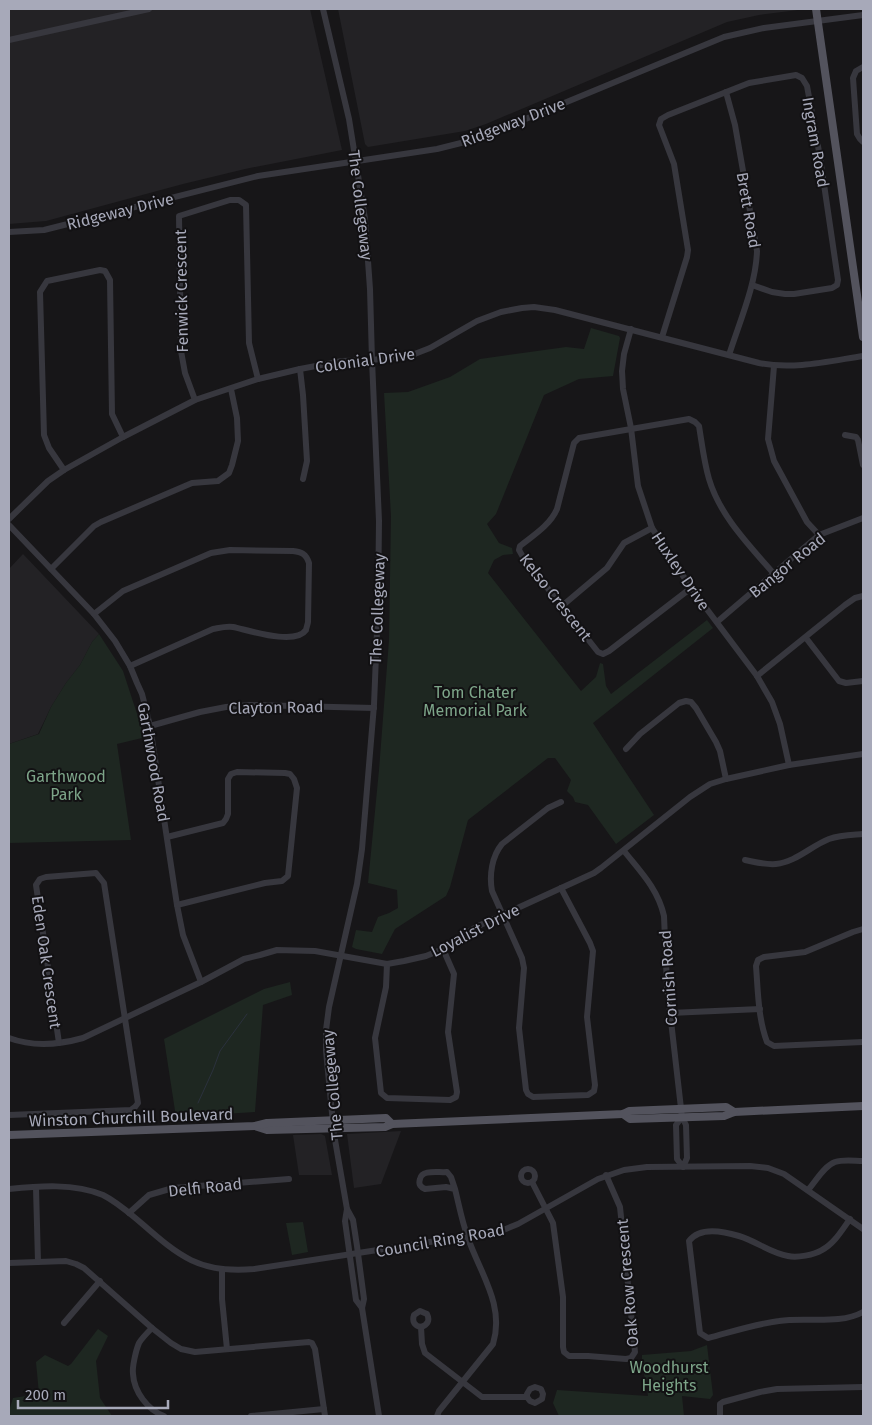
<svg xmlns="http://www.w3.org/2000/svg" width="872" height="1425" viewBox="0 0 872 1425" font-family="'Fira Sans',sans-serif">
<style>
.built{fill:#232225}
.green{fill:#1e2721}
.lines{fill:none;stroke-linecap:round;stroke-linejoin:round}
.stream{stroke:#2b313d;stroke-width:1}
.minor{stroke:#37373e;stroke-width:6}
.major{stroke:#53535d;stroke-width:8}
.labels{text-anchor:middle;stroke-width:4;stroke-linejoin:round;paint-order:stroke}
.street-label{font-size:16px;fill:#a7a9b9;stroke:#121113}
.park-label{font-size:16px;fill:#7da589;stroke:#121113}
</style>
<rect width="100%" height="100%" fill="#171618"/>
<g class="built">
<path d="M 9,9 L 310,9 L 342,150 L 245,169 L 183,184 L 46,221 L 9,224 Z"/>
<path d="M 338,9 L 806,9 L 759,15 L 727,22 L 486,124 L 465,131 L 368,147 L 365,144 Z"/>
<path d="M 23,554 L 99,634 L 92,642 L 80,665 L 66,683 L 51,707 L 38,734 L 9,744 L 9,569 Z"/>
<path d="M 401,1131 L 381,1184 L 354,1188 L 347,1134 Z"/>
<path d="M 321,1134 L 325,1136 L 332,1175 L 299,1175 L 293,1135 Z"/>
</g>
<g class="green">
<path d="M 591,328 L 619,336 L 620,338 L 613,376 L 579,379 L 544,395 L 496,514 L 487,524 L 499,543 L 512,548 L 513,554 L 503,555 L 494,560 L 488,573 L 581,691 L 596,677 L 600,663 L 603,664 L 606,686 L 611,694 L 707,620 L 713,628 L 593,723 L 654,815 L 616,844 L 588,805 L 575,802 L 573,797 L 567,791 L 571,780 L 555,758 L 548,758 L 468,820 L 450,887 L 446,896 L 395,929 L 382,954 L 356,949 L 352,947 L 356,930 L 372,932 L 378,917 L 389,913 L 398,908 L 397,890 L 368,883 L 379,770 L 389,640 L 391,516 L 384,393 L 408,392 L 450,377 L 480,359 L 566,347 L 584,349 Z"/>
<path d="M 99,634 L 123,671 L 141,726 L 142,738 L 117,744 L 131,840 L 9,843 L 9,744 L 39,734 L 51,707 L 66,683 L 80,665 L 92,642 Z"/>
<path d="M 290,982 L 292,995 L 263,1005 L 255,1112 L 176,1117 L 164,1039 L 264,989 Z"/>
<path d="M 303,1222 L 308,1252 L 292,1255 L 286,1223 Z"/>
<path d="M 98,1329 L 108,1336 L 96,1361 L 100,1398 L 112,1416 L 10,1416 L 9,1411 L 13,1398 L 39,1394 L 36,1362 L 45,1355 L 68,1366 L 71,1364 Z"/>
<path d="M 707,1345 L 713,1395 L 710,1399 L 682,1396 L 684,1416 L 559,1416 L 553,1403 L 557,1390 L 648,1396 C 647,1382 641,1369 642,1355 L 691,1351 Z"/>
</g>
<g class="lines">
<path class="stream" d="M 198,1103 L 213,1070 L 220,1051 L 247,1014"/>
<g class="minor">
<path d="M 323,9 L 349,119 L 365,219 L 370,289 L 372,360 L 379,521 L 378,606 L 374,705 L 362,849 L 357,884 L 329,1007 L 326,1030 L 326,1051 L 334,1134 L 347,1209 L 345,1221 L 356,1300 L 362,1308"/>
<path d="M 9,40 L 149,9"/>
<path d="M 863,67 L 856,71 L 853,78 L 857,134 L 860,139 L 863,142"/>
<path d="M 726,92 L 735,125 L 757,251 C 756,285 739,323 729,355"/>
<path d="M 9,232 L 44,230 L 258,176 L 437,149 L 477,139 L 724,37 L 764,28 L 863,15"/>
<path d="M 631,329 L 624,354 L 622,371 L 623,389 L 631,428 L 638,486 L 652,528 L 691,588 L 757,676 L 772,702 L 780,724 L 789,765"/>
<path d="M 662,337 L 687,257 L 688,250 L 674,164 L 659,125 L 661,119 L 668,115 L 749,83 L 796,75 L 802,78 L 807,86 L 820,157 L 838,280 L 837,285 L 832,288 L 794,294 L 785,294 L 772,292 L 752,285"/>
<path d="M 774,366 L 768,439 L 774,461 L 807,522 L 819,535"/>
<path d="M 300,369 L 303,395 L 307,461 L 303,479"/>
<path d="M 195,400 L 185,373 L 181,351 L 179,216 L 230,200 L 239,200 L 246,205 L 249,343 L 258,379"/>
<path d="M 845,435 L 856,437 L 858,440 L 863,465"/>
<path d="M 64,470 L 49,448 L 44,435 L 40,292 L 47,281 L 100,270 L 105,271 L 110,280 L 112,414 L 123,437"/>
<path d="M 9,519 L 48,481 L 64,470 L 123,437 L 195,400 L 258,379 L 300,369 L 342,361 L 372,360 L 412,355 L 430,348 L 477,321 L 501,312 L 522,308 L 534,307 L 555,310 L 759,363 C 793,370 830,361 863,356"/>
<path d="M 9,525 L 94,614 L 115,641 L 130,666 L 137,683 L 142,694 L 150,726 L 177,905 L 183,935 L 201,982"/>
<path d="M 51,569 L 94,526 L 101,522 L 192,483 L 218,481 L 229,473 L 232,465 L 238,441 L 237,418 L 231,389"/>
<path d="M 691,588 L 609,651 L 603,654 L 598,652 L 523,557 L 519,550 L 520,546 C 534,535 550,525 557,509 L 574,443 L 579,438 L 689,419 L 695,422 L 699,426 C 702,444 704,462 709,479 C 720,516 749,545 774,574"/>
<path d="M 562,606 L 607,568 L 624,543 L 652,528"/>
<path d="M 94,614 L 123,591 L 211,553 L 230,550 L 293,551 C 302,552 306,554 309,563 L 308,622 C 308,623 306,629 306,630 C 295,646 248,630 233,627 C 226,626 219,628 213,629 L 130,666"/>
<path d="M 717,622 L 819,535 L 863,518"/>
<path d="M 806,638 L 839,681 L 846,683 L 863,681"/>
<path d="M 757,676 L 845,605 L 855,598 L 863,596"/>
<path d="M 150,726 L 200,712 L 226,707 L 250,705 L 374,708"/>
<path d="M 626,749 L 640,734 L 679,703 L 686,701 L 691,702 L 696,708 L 716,742 L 720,751 L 726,779"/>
<path d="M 167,837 L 223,823 L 226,819 L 228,814 L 228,779 L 231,774 L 237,772 L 285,773 L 290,774 L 294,779 L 297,788 L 288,876 L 282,881 L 265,883 L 177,905"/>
<path d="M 624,851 C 640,871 658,889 664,916 L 667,986 L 682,1117 L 686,1125 L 687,1158 L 683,1167 L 677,1159 L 676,1125 L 682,1117"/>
<path d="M 745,860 C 755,862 765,865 776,864 C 796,862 811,846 829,839 C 840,835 851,835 863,834"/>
<path d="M 561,888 L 590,943 L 593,951 L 587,1017 L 595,1085 L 594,1091 L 588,1095 L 533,1097 L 528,1094 L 526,1090 L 519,1028 L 524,968 L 522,958 L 492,891 C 489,875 492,856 502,844 L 548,808 L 561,802"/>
<path d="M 863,929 L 853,932 L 805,952 L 764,957 L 758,960 L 756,966 C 758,991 758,1018 767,1042 L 774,1046 L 863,1042"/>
<path d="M 387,964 L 386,987 L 375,1038 L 381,1093 L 387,1098 L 450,1100 L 456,1097 L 457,1092 L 448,1032 L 454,974 L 443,949"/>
<path d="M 670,1013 L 760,1009"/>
<path d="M 9,1038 C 33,1047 58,1045 83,1038 L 201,982 L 244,959 L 260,955 L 277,950 L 315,951 L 387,964 L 404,961 L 426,956 L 443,949 L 476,927 L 594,873 L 601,868 L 690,797 L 710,784 L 726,779 L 789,765 L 863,754"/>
<path d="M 9,1115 L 131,1110 L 135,1107 L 138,1103 L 104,883 L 96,873 L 46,877 L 40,879 L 36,885 L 59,1043"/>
<circle cx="528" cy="1176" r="7"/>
<path d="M 532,1182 L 553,1223 L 563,1297 L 563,1347 L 564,1352 L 569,1356 L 588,1356 L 626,1359 L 631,1358 L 635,1352 L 620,1207 L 606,1175"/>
<path d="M 36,1188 L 38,1262"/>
<path d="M 9,1189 C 39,1186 74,1183 103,1195 C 117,1202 128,1212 140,1222 C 179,1256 199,1274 254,1269 L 501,1231 L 518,1224 L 598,1179 L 624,1170 L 647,1167 L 750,1166 L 768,1168 L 784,1174 L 863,1229"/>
<path d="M 808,1190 C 816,1181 824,1166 835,1162 C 844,1159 855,1161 863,1161"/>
<path d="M 347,1209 L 353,1220 L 357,1246 L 364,1299 L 362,1308 L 379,1416"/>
<path d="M 129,1213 L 149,1195 L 173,1188 L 289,1179"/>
<path d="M 850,1219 C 842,1230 834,1244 822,1250 C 814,1255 797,1258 788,1256 C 770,1253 756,1241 739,1236 C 723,1231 700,1226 689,1241 L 700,1333 L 708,1338 C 731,1332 755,1324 779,1321 C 806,1317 840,1325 863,1312"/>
<path d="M 9,1263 L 66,1261 L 76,1264 L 84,1268 L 152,1328 L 171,1343 L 181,1349 L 195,1352 L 309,1342 L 312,1343 L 315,1349 L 325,1416"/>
<path d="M 222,1270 L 222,1299 L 227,1349"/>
<path d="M 64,1323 L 100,1281"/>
<path d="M 421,1327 C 428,1325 430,1320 427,1314 L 420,1311 L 414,1315 C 412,1321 414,1326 421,1327 L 422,1344 L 425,1353 L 482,1397 L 527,1397 L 530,1401 L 535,1403 L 542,1399 L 543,1394 L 541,1389 L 535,1387 L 530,1389 L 527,1394 L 527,1397"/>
<path d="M 152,1328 C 147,1333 142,1338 139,1343 C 136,1350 132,1367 133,1374 C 134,1392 148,1410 164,1416"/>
<path d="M 251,1416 L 324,1409"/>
<path d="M 437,1416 L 439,1411 L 493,1344 C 505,1305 480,1273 468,1238 C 462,1222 459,1205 455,1189 L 446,1187 L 425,1189 C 421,1187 418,1185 420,1179 C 422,1169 439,1173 447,1172 L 451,1177 L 455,1189"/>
<path d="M 720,1416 L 720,1404 L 723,1402 L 760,1392 L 777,1389 L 863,1387"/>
</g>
<g class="major">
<path d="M 816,9 L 863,337"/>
<path d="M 623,1114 L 630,1119 L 724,1116 L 734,1112 L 863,1106"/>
<path d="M 255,1126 L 267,1130 L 385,1127 L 392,1124 L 623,1114 L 629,1111 L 726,1107 L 734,1112"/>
<path d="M 9,1135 L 255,1126 L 267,1123 L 386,1118 L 392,1124"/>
</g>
</g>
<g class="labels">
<g class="street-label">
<text transform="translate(513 122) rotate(-21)" y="6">Ridgeway Drive</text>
<text transform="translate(816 142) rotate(80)" y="6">Ingram Road</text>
<text transform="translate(361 205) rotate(83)" y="6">The Collegeway</text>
<text transform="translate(749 210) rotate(80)" y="6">Brett Road</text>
<text transform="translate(120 211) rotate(-14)" y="6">Ridgeway Drive</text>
<text transform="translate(181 291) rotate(-91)" y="6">Fenwick Crescent</text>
<text transform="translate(365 360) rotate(-8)" y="6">Colonial Drive</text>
<text transform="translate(787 565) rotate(-39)" y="6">Bangor Road</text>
<text transform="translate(681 571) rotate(56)" y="6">Huxley Drive</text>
<text transform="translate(556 597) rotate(52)" y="6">Kelso Crescent</text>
<text transform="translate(377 609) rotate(-88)" y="6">The Collegeway</text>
<text transform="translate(276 707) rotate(-1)" y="6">Clayton Road</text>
<text transform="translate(154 762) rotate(80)" y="6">Garthwood Road</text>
<text transform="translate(475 930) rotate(-27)" y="6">Loyalist Drive</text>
<text transform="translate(47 962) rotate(82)" y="6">Eden Oak Crescent</text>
<text transform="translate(668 978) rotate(-94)" y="6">Cornish Road</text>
<text transform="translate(332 1085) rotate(-95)" y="6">The Collegeway</text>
<text transform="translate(131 1117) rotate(-2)" y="6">Winston Churchill Boulevard</text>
<text transform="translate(205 1187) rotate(-6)" y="6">Delfi Road</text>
<text transform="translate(440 1240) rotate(-10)" y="6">Council Ring Road</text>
<text transform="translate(627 1283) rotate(-95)" y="6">Oak Row Crescent</text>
</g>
<g class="park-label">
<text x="475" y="698">Tom Chater<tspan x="475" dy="18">Memorial Park</tspan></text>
<text x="66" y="782">Garthwood<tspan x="66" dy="18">Park</tspan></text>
<text x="669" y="1373">Woodhurst<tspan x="669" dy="18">Heights</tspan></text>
</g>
</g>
<rect width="872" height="1425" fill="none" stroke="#a7a9b9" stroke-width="20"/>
<path d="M18 1400v8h150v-8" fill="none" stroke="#a7a9b9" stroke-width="2.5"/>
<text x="25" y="1400" font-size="15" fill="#a7a9b9" stroke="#121113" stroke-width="4" paint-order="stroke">200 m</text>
</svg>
